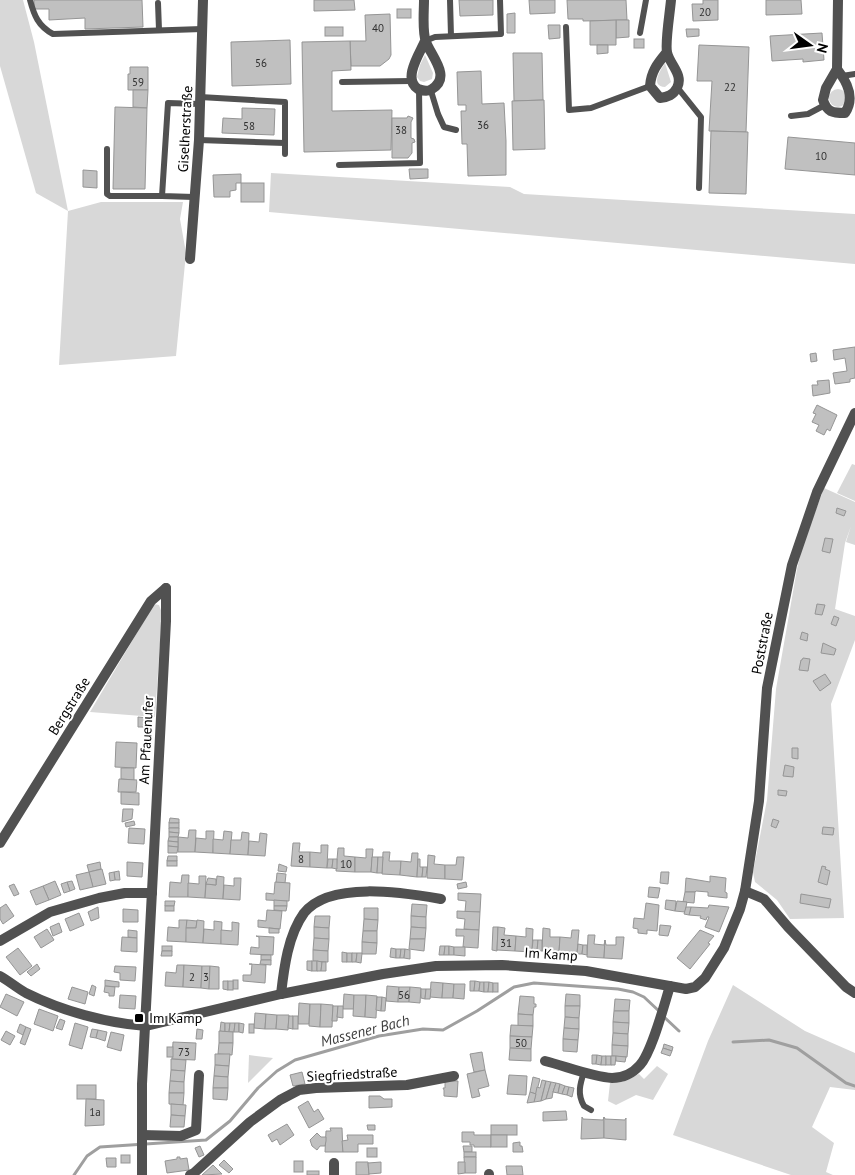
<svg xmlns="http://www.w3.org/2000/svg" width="855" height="1175" viewBox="0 0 855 1175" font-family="'PT Sans',sans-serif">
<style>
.green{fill:#d8d8d8}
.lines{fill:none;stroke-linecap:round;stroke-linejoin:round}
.stream{stroke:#9f9f9f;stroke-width:3}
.building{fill:#c0c0c0;stroke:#959595}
.lane{stroke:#515151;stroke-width:6}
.street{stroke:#515151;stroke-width:10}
.poi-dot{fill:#000;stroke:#fff;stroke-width:2}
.labels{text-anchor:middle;stroke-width:4;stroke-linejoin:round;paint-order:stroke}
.number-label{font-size:11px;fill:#303030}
.street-label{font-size:14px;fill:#000;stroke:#fff}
.poi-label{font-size:14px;fill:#000;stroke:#fff;text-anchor:start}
.water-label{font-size:15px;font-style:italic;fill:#404040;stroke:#fff}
</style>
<rect width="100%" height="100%" fill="#fff"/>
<g class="green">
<path d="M 0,0 L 23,0 L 34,42 L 68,211 L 101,202 L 183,202 L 180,219 L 186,253 L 176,356 L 59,365 L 68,211 L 36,193 L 0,66 Z"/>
<path d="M 425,55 L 433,73 L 432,79 L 424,82 L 420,81 L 417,77 L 420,65 Z"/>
<path d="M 665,63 L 671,82 L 665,87 C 650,86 660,71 665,63 Z"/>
<circle cx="838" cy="98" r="9"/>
<path d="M 271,173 L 510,187 L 524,194 L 855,214 L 855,264 L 269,212 Z"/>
<path d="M 852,464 L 855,465 L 855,501 L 837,493 Z"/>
<path d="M 824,488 L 855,502 L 855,545 L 846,542 L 851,526 L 845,543 L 835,609 L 855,616 L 855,640 L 831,704 L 844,918 L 790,919 L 777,900 L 755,882 L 753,872 L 767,800 L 776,689 L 797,569 L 803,544 Z"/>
<path d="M 154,604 L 159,605 L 162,613 L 155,717 L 90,712 Z"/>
<path d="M 733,985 L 805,1031 L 855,1053 L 855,1090 L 830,1087 L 812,1127 L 834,1143 L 826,1172 L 833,1175 L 791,1175 L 673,1135 L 708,1041 Z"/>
<path d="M 249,1055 L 273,1058 L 248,1083 Z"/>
<path d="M 657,1066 L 668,1074 L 653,1100 L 636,1095 L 616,1105 L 608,1101 L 610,1083 L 622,1082 L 639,1074 L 644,1079 Z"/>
</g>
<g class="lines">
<g class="stream">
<path d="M 664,1017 L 679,1031"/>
<path d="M 733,1042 L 769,1040 L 797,1048 L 846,1083 L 855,1086"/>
<path d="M 74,1175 L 87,1156 L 100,1147 L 206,1140 L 230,1121 L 258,1088 L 277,1071 L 295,1060 L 379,1036 L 423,1029 L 443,1030 L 477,1011 L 514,987 L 534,983 L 618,989 L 633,992 L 644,997 L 660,1012"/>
</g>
</g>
<g class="building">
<path d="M 34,0 L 142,0 L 143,27 L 85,29 L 85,18 L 49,20 L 49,9 L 34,9 Z"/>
<path d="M 314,0 L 354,0 L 355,10 L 314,11 Z"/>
<path d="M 459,0 L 493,0 L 493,15 L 460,16 Z"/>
<path d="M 529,0 L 555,0 L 555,13 L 530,14 Z"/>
<path d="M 567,0 L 626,0 L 627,20 L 583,21 L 583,19 L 568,19 Z"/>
<path d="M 703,0 L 718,0 L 718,20 L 693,21 L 692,4 L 703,4 Z"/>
<path d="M 766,0 L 801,0 L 802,14 L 766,15 Z"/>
<rect x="397" y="9" width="14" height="9"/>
<path d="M 515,13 L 515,33 L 507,33 L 507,14 Z"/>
<path d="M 390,14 L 391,55 L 389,59 L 380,66 L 351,66 L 350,41 L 366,41 L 365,15 Z"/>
<path d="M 616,20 L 629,20 L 629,37 L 616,38 Z"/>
<path d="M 616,20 L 616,45 L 590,45 L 590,21 Z"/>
<path d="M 548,25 L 560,25 L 560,38 L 549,39 Z"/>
<rect x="325" y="27" width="18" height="9"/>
<path d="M 686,29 L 699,29 L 699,36 L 687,37 Z"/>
<path d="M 822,33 L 824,60 L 803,62 L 803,59 L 772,61 L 770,36 Z"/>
<rect x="634" y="39" width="10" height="9"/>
<path d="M 290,40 L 291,84 L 232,86 L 231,42 Z"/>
<path d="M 350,41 L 351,70 L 332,71 L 332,111 L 392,110 L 391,150 L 304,152 L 302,42 Z"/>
<path d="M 597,45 L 608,45 L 608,53 L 597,54 Z"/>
<path d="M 699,45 L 749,47 L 746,132 L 709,131 L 712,81 L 697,81 Z"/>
<path d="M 513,53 L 542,53 L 543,100 L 514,101 Z"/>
<path d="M 130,67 L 148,67 L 148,90 L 128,90 L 128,74 L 130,74 Z"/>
<path d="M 481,71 L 482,104 L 504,103 L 506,141 L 506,175 L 468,176 L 467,144 L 462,144 L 461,111 L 466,111 L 466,105 L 458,105 L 457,72 Z"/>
<path d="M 133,90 L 148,90 L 147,108 L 133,107 Z"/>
<path d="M 544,100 L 545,149 L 513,150 L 512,101 Z"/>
<path d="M 115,107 L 147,108 L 145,189 L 113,189 Z"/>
<path d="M 242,108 L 275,109 L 274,135 L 222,133 L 223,118 L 242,119 Z"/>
<path d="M 408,116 L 413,118 L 411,122 L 411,138 L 414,139 L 415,142 L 412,143 L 412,153 L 408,158 L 392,158 L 392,118 L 407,118 Z"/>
<path d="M 711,131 L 748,132 L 746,194 L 709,193 Z"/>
<path d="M 788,137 L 855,143 L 855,175 L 785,169 Z"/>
<path d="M 409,169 L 428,169 L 428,178 L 410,179 Z"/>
<path d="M 83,170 L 97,171 L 97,188 L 83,187 Z"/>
<path d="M 241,174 L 241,183 L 236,183 L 236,190 L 230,191 L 230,197 L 214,197 L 213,175 Z"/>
<rect x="241" y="183" width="23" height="19"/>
<path d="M 855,347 L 855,378 L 850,379 L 850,382 L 835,384 L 833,373 L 847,371 L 845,358 L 834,360 L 833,350 Z"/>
<path d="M 816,353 L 817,361 L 811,362 L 810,354 Z"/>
<path d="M 829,380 L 830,393 L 813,396 L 812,385 L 818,385 L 817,381 Z"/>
<path d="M 817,405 L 837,415 L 830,431 L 827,429 L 824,435 L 816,431 L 819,425 L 812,422 L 816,414 L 813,413 Z"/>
<path d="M 837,508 L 846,511 L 844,516 L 836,513 Z"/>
<path d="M 825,538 L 833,539 L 830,553 L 822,551 Z"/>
<path d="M 817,604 L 825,605 L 822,615 L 815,614 Z"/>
<path d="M 834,616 L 839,618 L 836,626 L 831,624 Z"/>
<path d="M 802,632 L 808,634 L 807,641 L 800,639 Z"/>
<path d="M 823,643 L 836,649 L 834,655 L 821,653 Z"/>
<path d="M 803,658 L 810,659 L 808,671 L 799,670 L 801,660 L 802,660 Z"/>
<path d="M 825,674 L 831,683 L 820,691 L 813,681 Z"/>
<path d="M 138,717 L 148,718 L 147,727 L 138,727 Z"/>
<path d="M 116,742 L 137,743 L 136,768 L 115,767 Z"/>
<path d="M 792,748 L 798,748 L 798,759 L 792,758 Z"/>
<path d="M 785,765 L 794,767 L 793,777 L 783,776 Z"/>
<path d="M 121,768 L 134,768 L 134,780 L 121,779 Z"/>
<path d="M 119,779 L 137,780 L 136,792 L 118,792 Z"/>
<path d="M 778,790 L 787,791 L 786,796 L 778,795 Z"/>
<path d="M 121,792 L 139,793 L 139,805 L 121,804 Z"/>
<path d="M 123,809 L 133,809 L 132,819 L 122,822 Z"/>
<path d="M 170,818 L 179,819 L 179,823 L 169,823 Z"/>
<path d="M 773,819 L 779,821 L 776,828 L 771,826 Z"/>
<path d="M 134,821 L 135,825 L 126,827 L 125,823 Z"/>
<rect x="169" y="823" width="10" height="5"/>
<path d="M 823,827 L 834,828 L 833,835 L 822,834 Z"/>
<path d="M 129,828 L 145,829 L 144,844 L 128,843 Z"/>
<path d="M 169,828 L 179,828 L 179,833 L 169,832 Z"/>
<path d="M 189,830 L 196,830 L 195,852 L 178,852 L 178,837 L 188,838 Z"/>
<path d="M 206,831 L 214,831 L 213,853 L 195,852 L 196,838 L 206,839 Z"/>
<path d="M 224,831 L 232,832 L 230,854 L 213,853 L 213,839 L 223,840 Z"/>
<path d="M 169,832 L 179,833 L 178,837 L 169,837 Z"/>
<path d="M 242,832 L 249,833 L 248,855 L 230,854 L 231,840 L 241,840 Z"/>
<path d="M 260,833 L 267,834 L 265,856 L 248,855 L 249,841 L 259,842 Z"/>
<path d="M 169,837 L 178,837 L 178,842 L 168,841 Z"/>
<path d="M 168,841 L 178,842 L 178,847 L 168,846 Z"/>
<path d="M 293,843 L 300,843 L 299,852 L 310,852 L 310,867 L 291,866 Z"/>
<path d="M 321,845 L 328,845 L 327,868 L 310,867 L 310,852 L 321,853 Z"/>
<path d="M 168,846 L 178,847 L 177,853 L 168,853 Z"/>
<path d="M 338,848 L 344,848 L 344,856 L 355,857 L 355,872 L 336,871 Z"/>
<path d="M 366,849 L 373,849 L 371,872 L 355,872 L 355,857 L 366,858 Z"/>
<path d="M 383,852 L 390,852 L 389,861 L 401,861 L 400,875 L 382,874 Z"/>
<path d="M 412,853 L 418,853 L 417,877 L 400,875 L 401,861 L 411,862 Z"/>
<path d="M 428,855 L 435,856 L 434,864 L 445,865 L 445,879 L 427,878 Z"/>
<path d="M 168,856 L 177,856 L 177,861 L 167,861 Z"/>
<path d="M 372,857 L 378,857 L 377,873 L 371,872 Z"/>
<path d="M 378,857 L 383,857 L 382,873 L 377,873 Z"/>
<path d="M 457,857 L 464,857 L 462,880 L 445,879 L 445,865 L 456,865 Z"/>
<path d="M 328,859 L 333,859 L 332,868 L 327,868 Z"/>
<path d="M 333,859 L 337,859 L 337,869 L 332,868 Z"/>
<path d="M 418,859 L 420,859 L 420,867 L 423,867 L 422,877 L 417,877 Z"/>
<rect x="167" y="861" width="10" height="5"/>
<path d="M 100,862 L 101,869 L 89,872 L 87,865 Z"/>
<path d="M 127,862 L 143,863 L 142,877 L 127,876 Z"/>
<path d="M 279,864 L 287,867 L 286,872 L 278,871 Z"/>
<path d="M 822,866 L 826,867 L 825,869 L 830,871 L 827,885 L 818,882 Z"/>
<path d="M 423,867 L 427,867 L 426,877 L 422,877 Z"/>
<path d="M 102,869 L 106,884 L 93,887 L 89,872 Z"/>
<path d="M 119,871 L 120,880 L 115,880 L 114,872 Z"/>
<path d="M 89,872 L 93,887 L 80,890 L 76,875 Z"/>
<path d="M 114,872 L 115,880 L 110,881 L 109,873 Z"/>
<path d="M 661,872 L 669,872 L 668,884 L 660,883 Z"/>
<path d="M 277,873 L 286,874 L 285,883 L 276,883 Z"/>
<path d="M 182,875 L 189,875 L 188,897 L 169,897 L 170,882 L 181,883 Z"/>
<path d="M 199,876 L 206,876 L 205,898 L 188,897 L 188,883 L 199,884 Z"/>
<path d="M 217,876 L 224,877 L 223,899 L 205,898 L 206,884 L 216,885 Z"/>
<path d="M 710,876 L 726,878 L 725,892 L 727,893 L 727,898 L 708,896 L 708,892 L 696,891 L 695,892 L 685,892 L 686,878 L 710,882 Z"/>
<path d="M 208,878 L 216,879 L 216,885 L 206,884 Z"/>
<path d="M 234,878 L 241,878 L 240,900 L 223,899 L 224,885 L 234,886 Z"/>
<path d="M 55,881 L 61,895 L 49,900 L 43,886 Z"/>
<path d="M 72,881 L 75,889 L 70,891 L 67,882 Z"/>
<path d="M 67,882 L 70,891 L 64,893 L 61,884 Z"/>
<path d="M 275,882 L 290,883 L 289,901 L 266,900 L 266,893 L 274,894 Z"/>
<path d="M 466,882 L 467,887 L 458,889 L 457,884 Z"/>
<path d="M 14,884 L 19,894 L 14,896 L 9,886 Z"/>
<path d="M 43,886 L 49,900 L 36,905 L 30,891 Z"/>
<path d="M 649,887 L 660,888 L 658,898 L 648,897 Z"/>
<path d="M 685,892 L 695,892 L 694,903 L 683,902 Z"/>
<path d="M 458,893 L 481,894 L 480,912 L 465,912 L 466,901 L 458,900 Z"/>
<path d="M 801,894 L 831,899 L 829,908 L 800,903 Z"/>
<path d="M 274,900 L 287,901 L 287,906 L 274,906 Z"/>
<path d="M 666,900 L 676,901 L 675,911 L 665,909 Z"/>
<path d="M 165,901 L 175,901 L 174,906 L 165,906 Z"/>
<path d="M 677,901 L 687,902 L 685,912 L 675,911 Z"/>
<path d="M 646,903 L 659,905 L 657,931 L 647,930 L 647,934 L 638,933 L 638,929 L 633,928 L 634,918 L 644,919 Z"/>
<path d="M 6,904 L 14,916 L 3,924 L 0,919 L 0,908 Z"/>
<path d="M 412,904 L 427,905 L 426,917 L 411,916 Z"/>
<path d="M 709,905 L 729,907 L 719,932 L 705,927 L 709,917 L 707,917 L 706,920 L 700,918 L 701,916 L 689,915 L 691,907 L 708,908 Z"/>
<rect x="165" y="906" width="9" height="5"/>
<path d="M 274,906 L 287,906 L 286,911 L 274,910 Z"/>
<path d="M 98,907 L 99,918 L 91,921 L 88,912 Z"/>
<path d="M 686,907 L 691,907 L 689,915 L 684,914 Z"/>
<path d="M 364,908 L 378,908 L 378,920 L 364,919 Z"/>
<path d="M 123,909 L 138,910 L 138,922 L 123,922 Z"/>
<path d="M 267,910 L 282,911 L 280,929 L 258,927 L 258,920 L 266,921 Z"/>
<path d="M 457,911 L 480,912 L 479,930 L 464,929 L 465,919 L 457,918 Z"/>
<path d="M 79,913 L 84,925 L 70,931 L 65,919 Z"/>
<path d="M 315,916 L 330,916 L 329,928 L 314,927 Z"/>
<path d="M 411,916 L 426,917 L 426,928 L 411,927 Z"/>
<path d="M 364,919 L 378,920 L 377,931 L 363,931 Z"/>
<path d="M 179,920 L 187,920 L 186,942 L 167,941 L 168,927 L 179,928 Z"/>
<path d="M 187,920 L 197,921 L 196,928 L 186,928 Z"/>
<path d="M 197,920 L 204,921 L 203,943 L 186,942 L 186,928 L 196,928 Z"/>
<path d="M 214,921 L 222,922 L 221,944 L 203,943 L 204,929 L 214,930 Z"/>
<path d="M 232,922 L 239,923 L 238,945 L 221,944 L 221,930 L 232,931 Z"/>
<path d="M 59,923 L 62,932 L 53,936 L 50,927 Z"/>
<path d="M 660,925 L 671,926 L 668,936 L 659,935 Z"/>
<path d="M 314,927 L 329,928 L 329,939 L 314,938 Z"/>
<path d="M 411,927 L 426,928 L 425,939 L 410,939 Z"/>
<path d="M 493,927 L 498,927 L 497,951 L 492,950 Z"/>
<path d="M 498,927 L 505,928 L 504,935 L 516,936 L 515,951 L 497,950 Z"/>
<path d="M 269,928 L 279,929 L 279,933 L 269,933 Z"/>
<path d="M 526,928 L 533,929 L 532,952 L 515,951 L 516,936 L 526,937 Z"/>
<path d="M 543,928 L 550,929 L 550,937 L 560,937 L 559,952 L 542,951 Z"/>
<path d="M 47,929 L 54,940 L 41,948 L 34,937 Z"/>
<path d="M 456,929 L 479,930 L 478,948 L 463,947 L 464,936 L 456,936 Z"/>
<path d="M 128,930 L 137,931 L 137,938 L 128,937 Z"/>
<path d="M 572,930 L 579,930 L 577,953 L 559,952 L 560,937 L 571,938 Z"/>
<path d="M 700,930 L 714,936 L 708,943 L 710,944 L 690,969 L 677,958 Z"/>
<path d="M 363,931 L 377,931 L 377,943 L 362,942 Z"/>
<path d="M 588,935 L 595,935 L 594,944 L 604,945 L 605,940 L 604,958 L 587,957 Z"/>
<path d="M 256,936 L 274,937 L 273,955 L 250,954 L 251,947 L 259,948 L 259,937 Z"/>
<path d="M 122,937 L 137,938 L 137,952 L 121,951 Z"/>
<path d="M 616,937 L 624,937 L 622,959 L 604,958 L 605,940 L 606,945 L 616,945 Z"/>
<path d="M 314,938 L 329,939 L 328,951 L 313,950 Z"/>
<path d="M 410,939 L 425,939 L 424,951 L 409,949 Z"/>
<path d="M 533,940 L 538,940 L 537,951 L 532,950 Z"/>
<path d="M 538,940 L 542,940 L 542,951 L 537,951 Z"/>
<path d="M 362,942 L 377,943 L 376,954 L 362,954 Z"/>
<path d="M 578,944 L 583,945 L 582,954 L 577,954 Z"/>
<path d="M 583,945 L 587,945 L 587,955 L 582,954 Z"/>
<rect x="162" y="946" width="10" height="5"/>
<path d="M 440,946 L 445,946 L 444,955 L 439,955 Z"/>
<path d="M 445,946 L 449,946 L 449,955 L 444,955 Z"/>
<path d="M 449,946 L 454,947 L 454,955 L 449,955 Z"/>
<path d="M 454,947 L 465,947 L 465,956 L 454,955 Z"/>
<path d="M 18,948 L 32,966 L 20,975 L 6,957 Z"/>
<path d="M 391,948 L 396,949 L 396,958 L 390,957 Z"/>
<path d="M 396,949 L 401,949 L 400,958 L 396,958 Z"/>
<path d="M 401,949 L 405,949 L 404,958 L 400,958 Z"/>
<path d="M 405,949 L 410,950 L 410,959 L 404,958 Z"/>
<path d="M 313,950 L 328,951 L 328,962 L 313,961 Z"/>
<path d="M 162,951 L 172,951 L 172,956 L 161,956 Z"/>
<path d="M 342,952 L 347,953 L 347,962 L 342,962 Z"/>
<rect x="347" y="953" width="5" height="9"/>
<path d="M 352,953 L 357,953 L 356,962 L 352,962 Z"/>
<path d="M 357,953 L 362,953 L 361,963 L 356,962 Z"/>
<rect x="261" y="955" width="10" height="5"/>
<path d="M 261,960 L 271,960 L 271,965 L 260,964 Z"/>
<path d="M 307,961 L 312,961 L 312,971 L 307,970 Z"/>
<rect x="312" y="961" width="5" height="10"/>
<path d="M 317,961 L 322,962 L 321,971 L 317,971 Z"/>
<path d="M 322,962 L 326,962 L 326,971 L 321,971 Z"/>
<path d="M 37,964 L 40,969 L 31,976 L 27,972 Z"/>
<path d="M 249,964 L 266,965 L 265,983 L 243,981 L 243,975 L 251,975 L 252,964 Z"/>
<path d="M 177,965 L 184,965 L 183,987 L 165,986 L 166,972 L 176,973 Z"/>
<path d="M 184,965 L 202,966 L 201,988 L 183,987 Z"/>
<path d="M 115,966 L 136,967 L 135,981 L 120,980 L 120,973 L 114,972 Z"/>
<path d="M 202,966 L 210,966 L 209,989 L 201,988 Z"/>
<path d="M 210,966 L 219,967 L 219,989 L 209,989 Z"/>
<path d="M 105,980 L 119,982 L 119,987 L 105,986 Z"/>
<rect x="233" y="980" width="5" height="9"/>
<path d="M 223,981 L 228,981 L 228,990 L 223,989 Z"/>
<rect x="228" y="981" width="5" height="9"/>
<path d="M 470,981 L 475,981 L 474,991 L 470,991 Z"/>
<path d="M 475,981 L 480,982 L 479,991 L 474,991 Z"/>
<path d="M 431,982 L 443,983 L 442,998 L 430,997 Z"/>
<path d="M 480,982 L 484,982 L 484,992 L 479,991 Z"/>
<path d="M 484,982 L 489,982 L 488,992 L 484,992 Z"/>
<path d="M 489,982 L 493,983 L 493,992 L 488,992 Z"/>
<path d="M 443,983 L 454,984 L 453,998 L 442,998 Z"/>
<rect x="493" y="983" width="5" height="9"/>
<path d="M 454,984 L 465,984 L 464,999 L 453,998 Z"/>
<path d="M 92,985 L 96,987 L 94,996 L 89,994 Z"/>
<path d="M 105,986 L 115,987 L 114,996 L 109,996 L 109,993 L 104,992 Z"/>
<path d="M 387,986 L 399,987 L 398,1002 L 386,1001 Z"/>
<path d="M 72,987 L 88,992 L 85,1004 L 68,999 Z"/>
<path d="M 399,987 L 410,987 L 409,1002 L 398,1002 Z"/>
<path d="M 410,987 L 421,988 L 420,1003 L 409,1002 Z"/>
<path d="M 421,989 L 426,989 L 425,999 L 421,998 Z"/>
<path d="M 426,989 L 431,989 L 430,999 L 425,999 Z"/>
<path d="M 6,994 L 24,1002 L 17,1016 L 0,1007 Z"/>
<path d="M 344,994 L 354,995 L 354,1009 L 343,1009 Z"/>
<path d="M 566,994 L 580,995 L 580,1006 L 565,1006 Z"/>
<path d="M 120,995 L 136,996 L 135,1009 L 119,1008 Z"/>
<path d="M 354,995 L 366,995 L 365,1017 L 353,1016 Z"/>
<path d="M 366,995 L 377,996 L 376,1018 L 365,1017 Z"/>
<path d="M 520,996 L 534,997 L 534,1004 L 536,1004 L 536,1007 L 534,1007 L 533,1015 L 518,1014 Z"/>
<path d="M 377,997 L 382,997 L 381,1011 L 376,1010 Z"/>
<path d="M 382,997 L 386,998 L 385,1011 L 381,1011 Z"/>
<path d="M 615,999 L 630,1000 L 629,1011 L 614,1011 Z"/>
<path d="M 299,1003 L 310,1004 L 309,1024 L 298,1024 Z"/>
<path d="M 310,1004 L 321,1004 L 320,1027 L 309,1026 Z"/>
<path d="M 321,1004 L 333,1005 L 332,1027 L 320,1027 Z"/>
<path d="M 333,1006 L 338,1006 L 337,1021 L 332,1021 Z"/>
<path d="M 338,1006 L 343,1006 L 343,1018 L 337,1017 Z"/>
<path d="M 565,1006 L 580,1006 L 579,1018 L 565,1017 Z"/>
<path d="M 39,1009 L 58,1016 L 53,1031 L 34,1024 Z"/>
<path d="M 614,1011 L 629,1011 L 629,1023 L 613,1022 Z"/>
<path d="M 255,1013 L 266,1014 L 265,1029 L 254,1028 Z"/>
<path d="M 266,1014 L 277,1015 L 276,1029 L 265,1029 Z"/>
<path d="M 518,1014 L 533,1015 L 533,1026 L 518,1026 Z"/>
<path d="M 277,1015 L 289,1015 L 288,1030 L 276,1029 Z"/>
<path d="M 289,1016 L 293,1016 L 293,1029 L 288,1028 Z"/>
<rect x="293" y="1016" width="5" height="13"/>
<path d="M 565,1017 L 579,1018 L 579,1029 L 564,1028 Z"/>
<path d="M 60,1019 L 65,1021 L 62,1030 L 56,1028 Z"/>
<path d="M 221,1022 L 225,1023 L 225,1032 L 220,1031 Z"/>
<path d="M 613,1022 L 629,1023 L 628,1034 L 613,1033 Z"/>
<path d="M 75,1023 L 88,1027 L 82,1049 L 69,1045 Z"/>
<path d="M 225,1023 L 230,1023 L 229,1032 L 225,1032 Z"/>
<path d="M 230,1023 L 235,1023 L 234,1032 L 229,1032 Z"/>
<path d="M 235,1023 L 239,1023 L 239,1032 L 234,1032 Z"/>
<path d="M 239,1023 L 244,1024 L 243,1033 L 239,1032 Z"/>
<path d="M 20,1024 L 26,1027 L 23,1035 L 17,1032 Z"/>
<rect x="249" y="1024" width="5" height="9"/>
<path d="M 511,1025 L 533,1026 L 532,1037 L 510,1036 Z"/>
<path d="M 26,1027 L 31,1029 L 25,1045 L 20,1043 Z"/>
<path d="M 564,1028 L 579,1029 L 578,1040 L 563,1039 Z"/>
<path d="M 92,1029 L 98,1030 L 96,1038 L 90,1037 Z"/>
<path d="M 197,1029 L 203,1030 L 202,1039 L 196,1039 Z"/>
<path d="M 98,1030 L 107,1032 L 105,1041 L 96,1038 Z"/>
<path d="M 6,1031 L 15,1036 L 10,1045 L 1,1040 Z"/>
<path d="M 219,1031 L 233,1032 L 233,1043 L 219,1043 Z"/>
<path d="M 111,1032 L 124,1035 L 121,1051 L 107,1047 Z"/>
<path d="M 613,1033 L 628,1034 L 628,1046 L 612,1045 Z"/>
<path d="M 510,1036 L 532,1037 L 531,1049 L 510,1048 Z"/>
<path d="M 563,1039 L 578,1040 L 577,1052 L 563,1051 Z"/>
<path d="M 173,1042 L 196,1043 L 195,1060 L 172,1059 Z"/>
<path d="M 219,1043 L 233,1043 L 232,1055 L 218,1054 Z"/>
<path d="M 664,1044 L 673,1047 L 672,1051 L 663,1048 Z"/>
<path d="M 612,1045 L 628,1046 L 627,1057 L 612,1056 Z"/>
<rect x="167" y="1047" width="6" height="10"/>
<path d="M 510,1048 L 531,1049 L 531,1061 L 509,1060 Z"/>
<path d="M 663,1048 L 672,1051 L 670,1056 L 661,1053 Z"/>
<path d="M 482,1052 L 485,1070 L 474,1072 L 470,1054 Z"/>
<path d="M 215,1054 L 230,1054 L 229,1066 L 215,1065 Z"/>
<path d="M 592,1055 L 597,1055 L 596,1064 L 592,1064 Z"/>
<path d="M 597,1055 L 602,1056 L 601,1065 L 596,1064 Z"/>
<path d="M 602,1056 L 606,1056 L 606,1065 L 601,1065 Z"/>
<rect x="606" y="1056" width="5" height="9"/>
<path d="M 611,1056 L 616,1056 L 615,1065 L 611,1065 Z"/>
<path d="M 616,1056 L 626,1057 L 625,1062 L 616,1061 Z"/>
<path d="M 171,1059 L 186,1060 L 185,1071 L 171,1070 Z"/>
<path d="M 215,1065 L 229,1066 L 228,1077 L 214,1076 Z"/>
<path d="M 171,1070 L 185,1071 L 184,1082 L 170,1081 Z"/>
<path d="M 485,1070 L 489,1086 L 478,1089 L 480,1096 L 472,1098 L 467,1074 Z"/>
<path d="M 302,1072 L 305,1084 L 293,1086 L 290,1075 Z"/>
<path d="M 509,1075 L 527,1076 L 526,1095 L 507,1094 Z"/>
<path d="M 214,1076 L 228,1077 L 228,1088 L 213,1088 Z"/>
<path d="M 533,1077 L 540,1079 L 536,1094 L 530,1092 Z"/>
<path d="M 542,1080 L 546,1081 L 541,1101 L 534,1102 L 537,1087 L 540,1088 Z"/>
<path d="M 170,1081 L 184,1082 L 184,1093 L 169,1093 Z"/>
<path d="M 445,1081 L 458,1081 L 457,1097 L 444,1096 L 444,1090 L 443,1088 L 445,1088 Z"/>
<path d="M 546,1081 L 551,1082 L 546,1099 L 541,1101 Z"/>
<path d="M 551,1082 L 556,1083 L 553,1092 L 552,1098 L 546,1099 Z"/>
<path d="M 556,1083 L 560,1084 L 558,1093 L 553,1092 Z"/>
<path d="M 560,1084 L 565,1086 L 562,1094 L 558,1093 Z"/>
<rect x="77" y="1085" width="19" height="14"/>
<path d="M 565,1086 L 569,1087 L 567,1095 L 562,1094 Z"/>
<path d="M 569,1087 L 574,1088 L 572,1097 L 567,1095 Z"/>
<path d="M 213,1088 L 228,1088 L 227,1100 L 213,1099 Z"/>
<path d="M 530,1092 L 536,1094 L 534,1102 L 527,1103 Z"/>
<path d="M 169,1093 L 184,1093 L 183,1105 L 169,1104 Z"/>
<path d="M 369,1096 L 380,1096 L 384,1099 L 392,1099 L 392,1107 L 369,1108 Z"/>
<path d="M 86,1099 L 104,1100 L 104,1125 L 85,1126 Z"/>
<path d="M 308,1101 L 314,1112 L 318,1109 L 324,1119 L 309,1128 L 298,1107 Z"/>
<path d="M 171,1104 L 186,1105 L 185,1116 L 171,1115 Z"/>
<path d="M 566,1111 L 567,1120 L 543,1121 L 543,1112 Z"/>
<path d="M 171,1115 L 185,1116 L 184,1127 L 170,1127 Z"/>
<path d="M 582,1117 L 583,1119 L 603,1120 L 604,1117 L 604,1138 L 581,1139 Z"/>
<path d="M 604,1117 L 605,1119 L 625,1120 L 626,1118 L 626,1140 L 604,1138 Z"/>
<path d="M 287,1124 L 294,1135 L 280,1145 L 277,1139 L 272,1142 L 268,1135 Z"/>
<path d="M 367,1125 L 375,1125 L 375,1130 L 368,1130 Z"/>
<rect x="491" y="1125" width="26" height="10"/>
<path d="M 330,1128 L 342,1128 L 343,1152 L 325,1152 L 326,1131 L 331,1131 Z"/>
<path d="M 462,1132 L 474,1132 L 474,1135 L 491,1135 L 491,1147 L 474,1147 L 474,1145 L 470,1145 L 470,1142 L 462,1142 Z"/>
<path d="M 317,1133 L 321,1137 L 326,1137 L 326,1141 L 325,1146 L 320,1146 L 317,1150 L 312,1146 L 310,1140 Z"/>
<path d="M 347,1135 L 373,1135 L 373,1144 L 358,1144 L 358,1152 L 343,1152 L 342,1141 L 348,1140 Z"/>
<rect x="491" y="1135" width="16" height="12"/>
<path d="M 520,1142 L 520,1146 L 522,1146 L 523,1152 L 513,1152 L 513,1143 Z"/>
<path d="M 200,1146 L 204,1155 L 199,1157 L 195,1148 Z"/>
<path d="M 463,1146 L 472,1146 L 472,1152 L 464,1152 Z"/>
<rect x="367" y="1148" width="10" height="9"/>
<rect x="464" y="1152" width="12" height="5"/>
<rect x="121" y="1155" width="9" height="8"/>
<path d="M 177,1157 L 180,1157 L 180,1159 L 187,1158 L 189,1170 L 167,1173 L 165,1161 L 177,1159 Z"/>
<path d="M 464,1157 L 476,1157 L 476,1173 L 465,1173 Z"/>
<path d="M 106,1158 L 116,1158 L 116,1167 L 107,1167 Z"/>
<path d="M 224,1160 L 233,1169 L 229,1173 L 219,1165 Z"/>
<rect x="294" y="1161" width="9" height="11"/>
<path d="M 356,1162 L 368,1162 L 369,1175 L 356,1175 Z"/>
<path d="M 381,1162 L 381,1173 L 369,1174 L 368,1163 Z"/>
<path d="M 458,1162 L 465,1162 L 465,1173 L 458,1174 Z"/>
<path d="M 213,1165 L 222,1174 L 202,1175 Z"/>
<path d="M 506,1166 L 522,1166 L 523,1175 L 507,1175 Z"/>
<rect x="307" y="1171" width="12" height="4"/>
</g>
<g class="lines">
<g class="lane">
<path d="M 30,0 C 34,15 38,26 53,34 L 202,29"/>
<path d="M 450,0 L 451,36"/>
<path d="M 158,3 L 159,30"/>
<path d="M 566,27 L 569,110 L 591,108 L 650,86"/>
<path d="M 640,33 L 646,0"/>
<path d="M 425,41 L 435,37 L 501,34 L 500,0"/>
<path d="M 842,76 L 855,74"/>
<path d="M 342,82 L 411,81"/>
<path d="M 677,87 L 701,117 L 699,188"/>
<path d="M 431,91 L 438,114 L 444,127 L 456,130"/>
<path d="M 200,97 L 285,102 L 285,154"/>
<path d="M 791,116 L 808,114 L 825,105"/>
<path d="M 199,140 L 285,143"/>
<path d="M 107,149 L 107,194 L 110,196 L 162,196"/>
<path d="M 339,165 L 420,163 L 419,89"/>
<path d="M 194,197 L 162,196 L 168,103 L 200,104"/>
<path d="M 584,1072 C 580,1084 577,1094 584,1106 L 591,1110"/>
</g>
<g class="street">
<path d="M 424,0 C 424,12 422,32 426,42 C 431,56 452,77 432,89 C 428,92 423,91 418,89 C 402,79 420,53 425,41"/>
<path d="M 667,52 C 658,63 651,71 650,86 L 660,98 C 668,97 673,95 677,88 C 684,74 669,64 667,52 C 665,42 670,12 671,0"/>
<path d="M 837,69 C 848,83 855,98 845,113 C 832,113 827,112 823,100 L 826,88 L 837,69 L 838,0"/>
<path d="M 190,259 L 199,140 L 203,0"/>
<path d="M 0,843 L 151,601 L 166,588"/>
<path d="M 745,891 L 764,899 L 788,927 L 846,987 L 855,993"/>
<path d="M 0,941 L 50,912 L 99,898 L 125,893 L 152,893"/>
<path d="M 0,976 C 9,981 17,988 26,993 C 62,1011 106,1023 146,1026 L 281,994 L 383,974 L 436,966 L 502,965 L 586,971 L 686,989 L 695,987 L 705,978 L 724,948 L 740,909 L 745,891 L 759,801 L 767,688 L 792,565 L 817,492 L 855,413"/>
<path d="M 281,994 C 284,968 288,935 304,913 C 330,880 405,893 441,899"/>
<path d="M 545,1061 C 565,1066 592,1077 612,1078 C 623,1078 633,1073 640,1065 C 652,1052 664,1005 670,986"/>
<path d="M 142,1135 L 181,1136 L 196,1130 L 199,1075"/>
<path d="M 334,1163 L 334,1175"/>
<path d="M 489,1174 L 489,1175"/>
<path d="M 142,1175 L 142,1084 L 166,621 L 166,588"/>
<path d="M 190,1175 L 194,1173 L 250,1122 L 280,1100 L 299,1090 L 316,1088 L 407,1085 L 454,1076"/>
</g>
</g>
<rect class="poi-dot" x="134" y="1013" width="10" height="10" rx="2.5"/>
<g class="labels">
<g class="number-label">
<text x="705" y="16">20</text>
<text x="378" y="32">40</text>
<text x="261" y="67">56</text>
<text x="138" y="86">59</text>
<text x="730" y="91">22</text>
<text x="483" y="129">36</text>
<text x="249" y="130">58</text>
<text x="401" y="134">38</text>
<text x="821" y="160">10</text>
<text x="301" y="863">8</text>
<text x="346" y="868">10</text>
<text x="506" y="947">31</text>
<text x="192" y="981">2</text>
<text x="206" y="981">3</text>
<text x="404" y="999">56</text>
<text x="521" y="1047">50</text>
<text x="184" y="1056">73</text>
<text x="95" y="1116">1a</text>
</g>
<g class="street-label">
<text transform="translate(185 129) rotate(-87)" y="5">Giselherstraße</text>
<text transform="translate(762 643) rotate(-79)" y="5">Poststraße</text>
<text transform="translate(69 706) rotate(-58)" y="5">Bergstraße</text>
<text transform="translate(146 740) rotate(-87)" y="5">Am Pfauenufer</text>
<text transform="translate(551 954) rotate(4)" y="5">Im Kamp</text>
<text transform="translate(352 1074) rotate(-3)" y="5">Siegfriedstraße</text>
</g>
<g class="poi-label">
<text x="149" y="1023">Im Kamp</text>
</g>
<g class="water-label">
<text transform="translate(365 1031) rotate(-14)" y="5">Massener Bach</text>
</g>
</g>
<g transform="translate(810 45) rotate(104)" stroke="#ffffff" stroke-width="4" paint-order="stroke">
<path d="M0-4L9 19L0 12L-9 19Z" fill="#000000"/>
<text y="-8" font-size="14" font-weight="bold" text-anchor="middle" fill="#000000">N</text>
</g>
</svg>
